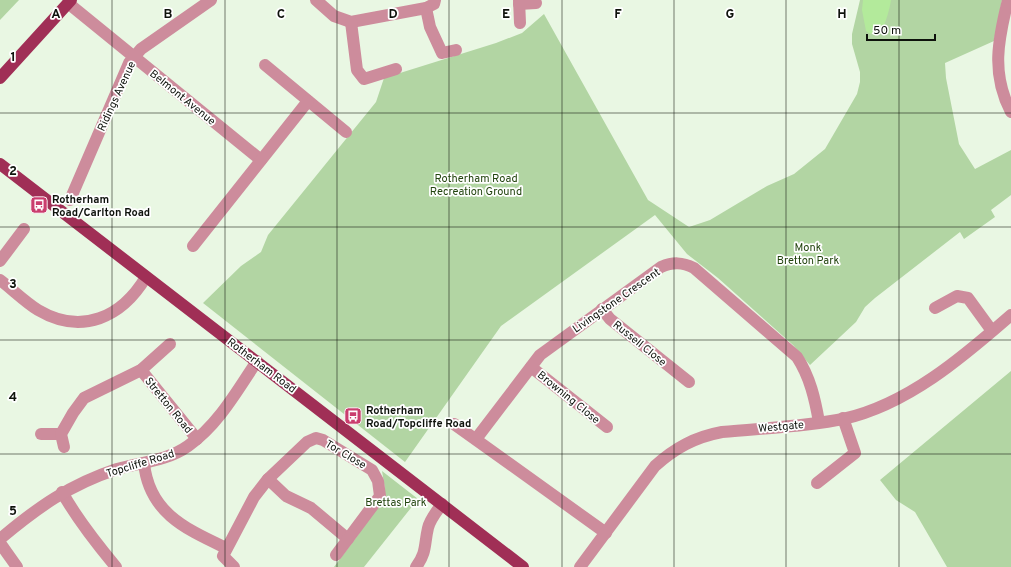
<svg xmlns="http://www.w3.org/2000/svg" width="1011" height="567" viewBox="0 0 1011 567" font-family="Overpass,sans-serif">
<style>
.green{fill:#b2d5a3}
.water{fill:#b3ea9b}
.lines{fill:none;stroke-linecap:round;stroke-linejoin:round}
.minor{stroke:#cd8c9c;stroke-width:12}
.major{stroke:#a02f56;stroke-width:12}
.grid{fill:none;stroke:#0e120c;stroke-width:1;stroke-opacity:0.55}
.labels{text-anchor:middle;stroke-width:3.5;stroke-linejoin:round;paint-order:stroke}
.street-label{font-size:11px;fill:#0e120c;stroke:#fff}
.park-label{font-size:11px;fill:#22440e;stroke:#fff}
.poi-label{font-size:11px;font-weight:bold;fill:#0e120c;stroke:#fff;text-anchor:start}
.grid-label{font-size:13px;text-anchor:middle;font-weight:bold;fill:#0e120c;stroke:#fff;stroke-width:3.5;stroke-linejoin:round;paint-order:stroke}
</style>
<rect width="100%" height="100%" fill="#e9f7e3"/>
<g class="green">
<path d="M 0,0 L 19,0 L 0,20 Z"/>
<path d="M 860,0 L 1002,0 L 994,41 L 945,63 L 946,78 L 959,144 L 975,169 L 1011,150 L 1011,195 L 991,210 L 995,217 L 964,239 L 960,232 L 875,298 L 865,307 L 856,322 L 810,365 L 793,345 L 718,278 L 687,254 L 655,215 L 501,326 L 405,462 L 203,303 L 241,266 L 261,252 L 268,235 L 376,102 L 384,78 L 496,43 L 522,33 L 544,14 L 648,200 L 689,227 L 710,220 L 767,186 L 794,174 L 825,149 L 857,94 L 860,82 L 860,72 L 852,44 L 852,34 Z"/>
<path d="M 1011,371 L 1011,567 L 947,567 L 915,512 L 896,500 L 880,480 Z"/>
<path d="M 382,471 L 418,499 L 364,567 L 334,567 L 358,535 L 385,489 Z"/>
</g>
<path class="water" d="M 863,0 L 891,0 C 890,7 886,23 882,29 C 880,32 874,33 870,34 L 866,31 L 862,10 Z"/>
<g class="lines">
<g class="minor">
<path d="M 316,0 L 334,16 L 351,22 L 426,8 L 434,4 L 435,0"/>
<path d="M 519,0 L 520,23"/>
<path d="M 1008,0 C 998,40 991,74 1011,112"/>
<path d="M 68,3 L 261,160"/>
<path d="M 519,4 L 536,3"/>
<path d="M 426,8 L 430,27 L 442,53 L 456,50"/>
<path d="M 351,22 L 357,70 L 364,79 L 396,69"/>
<path d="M 265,65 L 346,132"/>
<path d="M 70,200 L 129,63 L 141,49 L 211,0"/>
<path d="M 193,246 L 308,101"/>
<path d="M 0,261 L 24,229"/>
<path d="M 0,280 C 12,289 25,302 38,310 C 82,336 122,317 146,277"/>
<path d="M 935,308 L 957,296 L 968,298 L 992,331"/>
<path d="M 602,309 L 610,319 L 689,382"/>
<path d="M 531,367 L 607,427"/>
<path d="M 141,370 L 197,439"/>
<path d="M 454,424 L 606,533"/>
<path d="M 41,434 L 61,434"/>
<path d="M 476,439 L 540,355 L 661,267 C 673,262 682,262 694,268 L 797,357 C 810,377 815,399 819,422"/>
<path d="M 64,447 L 61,434 L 73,413 L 84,398 L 141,370 L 170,344"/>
<path d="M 144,463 C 149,513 186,529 226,548"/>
<path d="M 268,479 L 286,496 L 311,508 L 348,539"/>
<path d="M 817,483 L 855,453 L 843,418"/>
<path d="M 62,492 C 77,519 96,543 116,567"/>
<path d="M 0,539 C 38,507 69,485 117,469 C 141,462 167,461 188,446 C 218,425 237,391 257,361"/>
<path d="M 0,543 L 17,567"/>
<path d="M 234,567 L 223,556 L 254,497 L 268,479 L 307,442 L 316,438 L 323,440 L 372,470 L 378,481 L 380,496 L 336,555"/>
<path d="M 416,567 C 427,552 424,545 428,528 C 430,519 437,511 442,504"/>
<path d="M 580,567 L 655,466 C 675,448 695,437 722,432 C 762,428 803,427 843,419 C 907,405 963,357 1011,315"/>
</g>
<g class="major">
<path d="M 0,78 L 71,0"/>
<path d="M 0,164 L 523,567"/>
</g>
</g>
<path class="grid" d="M 112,0 L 112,567M 225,0 L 225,567M 337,0 L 337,567M 449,0 L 449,567M 562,0 L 562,567M 674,0 L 674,567M 786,0 L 786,567M 899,0 L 899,567M 0,113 L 1011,113M 0,227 L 1011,227M 0,340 L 1011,340M 0,454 L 1011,454"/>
<defs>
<symbol id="bus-square" viewBox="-11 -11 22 22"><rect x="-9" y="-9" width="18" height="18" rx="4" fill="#ca3d6e" stroke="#fff"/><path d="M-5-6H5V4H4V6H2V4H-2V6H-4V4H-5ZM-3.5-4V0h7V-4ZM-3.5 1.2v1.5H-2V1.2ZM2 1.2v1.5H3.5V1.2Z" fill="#fff"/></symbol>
</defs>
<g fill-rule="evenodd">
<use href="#bus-square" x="29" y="195" width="20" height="20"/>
<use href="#bus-square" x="343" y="406" width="20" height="20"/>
</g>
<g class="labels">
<g class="street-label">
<text transform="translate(116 96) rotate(-65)" y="4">Ridings Avenue</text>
<text transform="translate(183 97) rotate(39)" y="4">Belmont Avenue</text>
<text transform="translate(616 300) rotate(-35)" y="4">Livingstone Crescent</text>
<text transform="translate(640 343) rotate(39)" y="4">Russell Close</text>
<text transform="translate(262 365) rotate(37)" y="4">Rotherham Road</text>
<text transform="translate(569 397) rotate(39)" y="4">Browning Close</text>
<text transform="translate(169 405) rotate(51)" y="4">Stretton Road</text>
<text transform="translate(781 426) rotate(-5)" y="4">Westgate</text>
<text transform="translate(346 454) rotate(31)" y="4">Tor Close</text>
<text transform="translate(140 463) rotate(-17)" y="4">Topcliffe Road</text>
</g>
<g class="park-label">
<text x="476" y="182">Rotherham Road<tspan x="476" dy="13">Recreation Ground</tspan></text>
<text x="808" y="251">Monk<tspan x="808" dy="13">Bretton Park</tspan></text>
<text x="396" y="506">Brettas Park</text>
</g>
<g class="poi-label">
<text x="52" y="203">Rotherham<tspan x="52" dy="13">Road/Carlton Road</tspan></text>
<text x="366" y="414">Rotherham<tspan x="366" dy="13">Road/Topcliffe Road</tspan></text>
</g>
</g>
<g class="grid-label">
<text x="56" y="18">A</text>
<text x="168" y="18">B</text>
<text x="281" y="18">C</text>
<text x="393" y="18">D</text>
<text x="506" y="18">E</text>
<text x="618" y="18">F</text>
<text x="730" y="18">G</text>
<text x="842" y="18">H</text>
<text x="13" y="61">1</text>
<text x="13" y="175">2</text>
<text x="13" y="288">3</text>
<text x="13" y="401">4</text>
<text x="13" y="515">5</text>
</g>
<path d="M867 34v6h68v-6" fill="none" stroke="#0e120c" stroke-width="2"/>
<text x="873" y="34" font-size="12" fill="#0e120c" stroke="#ffffff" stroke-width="3" paint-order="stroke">50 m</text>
</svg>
